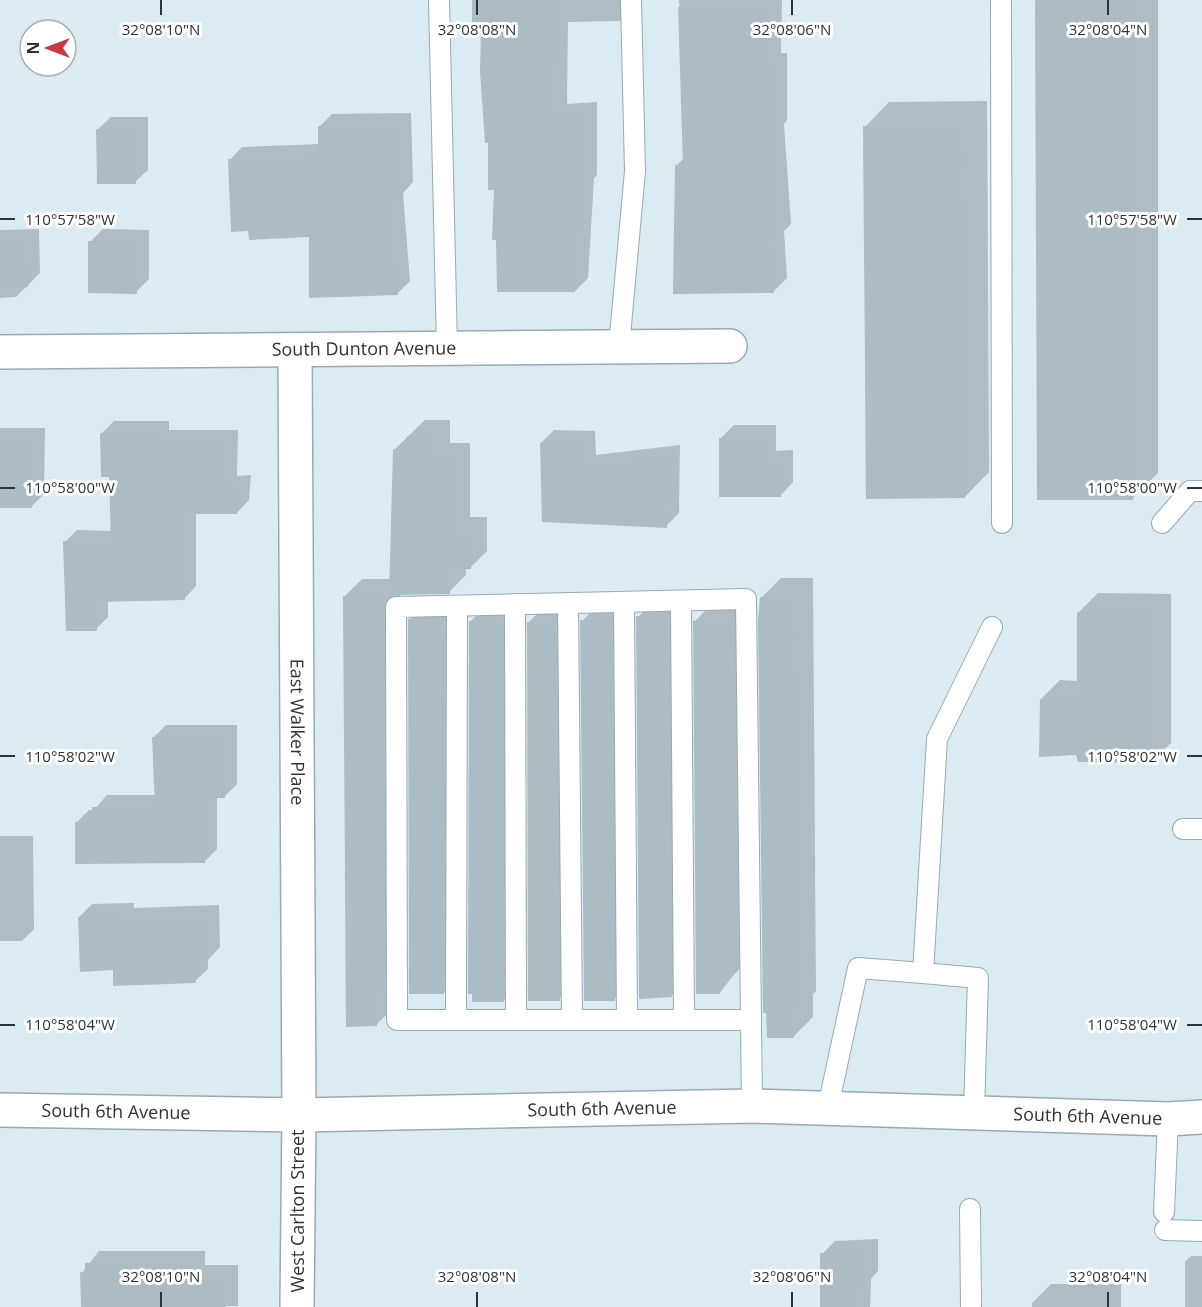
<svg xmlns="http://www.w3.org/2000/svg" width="1202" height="1307" viewBox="0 0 1202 1307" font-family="'Open Sans',sans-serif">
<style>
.shadow{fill:#0003}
.building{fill:#acbcc4}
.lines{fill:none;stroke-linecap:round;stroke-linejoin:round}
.service-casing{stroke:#9aa9b2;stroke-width:22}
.minor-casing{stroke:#9aa9b2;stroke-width:36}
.tertiary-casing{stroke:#9aa9b2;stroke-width:36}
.service{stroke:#fff;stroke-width:20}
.minor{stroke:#fff;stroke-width:33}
.tertiary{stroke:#fff;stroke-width:33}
.ticks{fill:none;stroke:#2d3437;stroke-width:2}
.labels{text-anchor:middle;stroke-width:6;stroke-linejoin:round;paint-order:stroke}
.street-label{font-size:18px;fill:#2d3437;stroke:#fff}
.ticks-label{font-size:15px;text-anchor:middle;fill:#2d3437;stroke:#fff;stroke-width:6;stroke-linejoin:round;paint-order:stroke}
</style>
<rect width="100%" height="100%" fill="#dbebf4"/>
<g class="shadow">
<path d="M 474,0 L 632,0 L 632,8 L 619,21 L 568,22 L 567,104 L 597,102 L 597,175 L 594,178 L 588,278 L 575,291 L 495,189 L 483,25 Z"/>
<path d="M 679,0 L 782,0 L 781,53 L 787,53 L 787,120 L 784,124 L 791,224 L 784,231 L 787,278 L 774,291 L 677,165 L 684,158 L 682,36 Z"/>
<path d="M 1036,0 L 1158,0 L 1158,473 L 1133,498 Z"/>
<path d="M 987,101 L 989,472 L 965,497 L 865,127 L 889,102 Z"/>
<path d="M 411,113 L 413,182 L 403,193 L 410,281 L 397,294 L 310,236 L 230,160 L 242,147 L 319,144 L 319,127 L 332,114 Z"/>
<path d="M 111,117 L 148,117 L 148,170 L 135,182 L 98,129 Z"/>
<path d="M 39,229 L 40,273 L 16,297 L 0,298 L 0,230 Z"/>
<path d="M 103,229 L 149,230 L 149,279 L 136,292 L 90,242 Z"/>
<path d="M 425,420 L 450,420 L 450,443 L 470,443 L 470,517 L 487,517 L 487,551 L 470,568 L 466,568 L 466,575 L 449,592 L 400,593 L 401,976 L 393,1008 L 376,1025 L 345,596 L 362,579 L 391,579 L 394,450 Z"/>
<path d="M 114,421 L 169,421 L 169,430 L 238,430 L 237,476 L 251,475 L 249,500 L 237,513 L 196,513 L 196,586 L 184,599 L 108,600 L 108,617 L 96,629 L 65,542 L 77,530 L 112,531 L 111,475 L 102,433 Z"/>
<path d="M 734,425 L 776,425 L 776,451 L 793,450 L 793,482 L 781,495 L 721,438 Z"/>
<path d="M 0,428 L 45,428 L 44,494 L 31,507 L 0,506 Z"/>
<path d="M 554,430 L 595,431 L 596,455 L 680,445 L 679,513 L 666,526 L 541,443 Z"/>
<path d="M 781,578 L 813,578 L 816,991 L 813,994 L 813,1017 L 794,1036 L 762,597 Z"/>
<path d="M 1098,593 L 1171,594 L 1171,743 L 1152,762 L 1077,753 L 1041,699 L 1060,680 L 1079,681 L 1079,612 Z"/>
<path d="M 657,598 L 687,599 L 690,977 L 671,996 L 638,617 Z"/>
<path d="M 463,599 L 463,974 L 443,993 L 410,619 L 429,600 Z"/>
<path d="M 631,601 L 633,980 L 614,999 L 582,621 L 601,602 Z"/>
<path d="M 490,602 L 522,604 L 522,982 L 503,1001 L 470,622 Z"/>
<path d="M 714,602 L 753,602 L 757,949 L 718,993 L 695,621 Z"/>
<path d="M 548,603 L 575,603 L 577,981 L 557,1000 L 529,622 Z"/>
<path d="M 166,725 L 237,725 L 237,784 L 224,797 L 217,797 L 217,849 L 204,862 L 76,823 L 89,810 L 94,810 L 107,795 L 156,795 L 153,738 Z"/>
<path d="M 0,836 L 33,836 L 34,929 L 22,941 L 0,941 Z"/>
<path d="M 134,903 L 134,908 L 219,905 L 220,947 L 208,960 L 208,969 L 195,981 L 79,917 L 92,904 Z"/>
<path d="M 878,1239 L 878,1271 L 871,1279 L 870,1307 L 822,1307 L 822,1254 L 835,1241 Z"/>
<path d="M 99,1251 L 205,1251 L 205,1265 L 238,1265 L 238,1306 L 82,1307 L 82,1273 Z"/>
<path d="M 1191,1256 L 1202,1256 L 1202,1307 L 1185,1307 L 1185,1262 Z"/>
<path d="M 1051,1284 L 1121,1284 L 1121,1307 L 1032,1307 L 1032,1303 Z"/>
</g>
<g class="building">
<path d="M 472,0 L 557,0 L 554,116 L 585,114 L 585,190 L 582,190 L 575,292 L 497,292 L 496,240 L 492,240 L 494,190 L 488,190 L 488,143 L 485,143 L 480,72 L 481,26 L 472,26 Z"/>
<path d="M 1035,0 L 1134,0 L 1133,500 L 1037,500 Z"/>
<path d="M 678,7 L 770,8 L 769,65 L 775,66 L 775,135 L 772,135 L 778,238 L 771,238 L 774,293 L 673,294 L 675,165 L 683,165 Z"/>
<path d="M 399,125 L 401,197 L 390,196 L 398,295 L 309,298 L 309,237 L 249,240 L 248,231 L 231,232 L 228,159 L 318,156 L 318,126 Z"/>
<path d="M 963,125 L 965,498 L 866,499 L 863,126 Z"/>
<path d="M 96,129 L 135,129 L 136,184 L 97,184 Z"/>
<path d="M 26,241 L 28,287 L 0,289 L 0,242 Z"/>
<path d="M 88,241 L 137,242 L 137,294 L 88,293 Z"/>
<path d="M 158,432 L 158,441 L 227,441 L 226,487 L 240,486 L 237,514 L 184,514 L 185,600 L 96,602 L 97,631 L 66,631 L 63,541 L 111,543 L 109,477 L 101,477 L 100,433 Z"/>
<path d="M 407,436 L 434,436 L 434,459 L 454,459 L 454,533 L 471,533 L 471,569 L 450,569 L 450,594 L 396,595 L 385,602 L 385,994 L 377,994 L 377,1026 L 346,1027 L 343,596 L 389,596 L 393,449 L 407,449 Z"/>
<path d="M 764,437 L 764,463 L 781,462 L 781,497 L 719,497 L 719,438 Z"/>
<path d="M 0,440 L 33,441 L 32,508 L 0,508 Z"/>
<path d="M 540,443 L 583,443 L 584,467 L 668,457 L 667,528 L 542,522 Z"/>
<path d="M 760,597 L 795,597 L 797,1011 L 794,1011 L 794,1038 L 767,1038 L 766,1013 L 763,1013 L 758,621 Z"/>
<path d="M 1077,612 L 1153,612 L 1152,763 L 1078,762 L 1076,755 L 1039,757 L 1040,699 L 1077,700 Z"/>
<path d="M 636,616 L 668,617 L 669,621 L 672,997 L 639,999 Z"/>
<path d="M 445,618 L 444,994 L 409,994 L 408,619 Z"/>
<path d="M 500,620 L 503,622 L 504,1002 L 472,1002 L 472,994 L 468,994 L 469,621 Z"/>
<path d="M 580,620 L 612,620 L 615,1001 L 584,1001 Z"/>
<path d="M 556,621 L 560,1001 L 528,1001 L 527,622 Z"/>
<path d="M 693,621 L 734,621 L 738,969 L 719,994 L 696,994 Z"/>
<path d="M 152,737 L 225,737 L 225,798 L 205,798 L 205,863 L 75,864 L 75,822 L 92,822 L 92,807 L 155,807 Z"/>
<path d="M 121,915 L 121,920 L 206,917 L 208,961 L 195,962 L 196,983 L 113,986 L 113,970 L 80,972 L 78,917 Z"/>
<path d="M 866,1251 L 866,1285 L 859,1285 L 858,1307 L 820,1307 L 820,1253 Z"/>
<path d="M 194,1262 L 194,1277 L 226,1277 L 226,1307 L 81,1307 L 80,1272 L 85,1272 L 85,1263 Z"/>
</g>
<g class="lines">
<defs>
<g id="service">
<path d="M 439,0 L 447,348"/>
<path d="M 1001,0 L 1002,523"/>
<path d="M 619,347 L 635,171 L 631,0"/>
<path d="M 1162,523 L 1190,491 L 1202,491"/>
<path d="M 681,601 L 684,1020"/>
<path d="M 624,602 L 627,1020"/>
<path d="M 568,603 L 572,1020"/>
<path d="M 515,604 L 516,1020"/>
<path d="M 1183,829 L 1202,829"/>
<path d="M 923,973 L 978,978 L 974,1113"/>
<path d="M 456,1020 L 457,606"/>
<path d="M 750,1020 L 397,1020 L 396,607 L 746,599 L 752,1106"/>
<path d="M 828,1107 L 858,968 L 923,973 L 937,739 L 992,627"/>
<path d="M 970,1209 L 971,1307"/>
<path d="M 1164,1212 L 1168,1119"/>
<path d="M 1165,1230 L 1202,1231"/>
</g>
<g id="minor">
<path id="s1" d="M 295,350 L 299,1115 L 297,1307"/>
<path id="s2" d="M 0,352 L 730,346"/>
</g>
<g id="tertiary">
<path id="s3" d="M 0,1110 L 299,1115 L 752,1106 L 1168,1119 L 1202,1117"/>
</g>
</defs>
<use href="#service" class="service-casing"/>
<use href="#minor" class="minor-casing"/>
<use href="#tertiary" class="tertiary-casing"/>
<use href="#service" class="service"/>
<use href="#minor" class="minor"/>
<use href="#tertiary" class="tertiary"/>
</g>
<path class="ticks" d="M 161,0 L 161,15M 477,0 L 477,15M 792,0 L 792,15M 1108,0 L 1108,15M 0,219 L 15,219M 1187,219 L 1202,219M 0,488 L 15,488M 1187,488 L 1202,488M 0,756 L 15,756M 1187,756 L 1202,756M 0,1025 L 15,1025M 1187,1025 L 1202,1025M 161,1292 L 161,1307M 477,1292 L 477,1307M 792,1292 L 792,1307M 1108,1292 L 1108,1307"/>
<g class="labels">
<g class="street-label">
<text dy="6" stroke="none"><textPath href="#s2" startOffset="364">South Dunton Avenue</textPath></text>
<text dy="6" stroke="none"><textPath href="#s1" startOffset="382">East Walker Place</textPath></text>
<text dy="6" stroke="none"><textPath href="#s3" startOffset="602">South 6th Avenue</textPath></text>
<text dy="6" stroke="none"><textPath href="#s3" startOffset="116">South 6th Avenue</textPath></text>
<text dy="6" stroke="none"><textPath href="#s3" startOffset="1088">South 6th Avenue</textPath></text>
<text transform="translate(298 1211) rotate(-90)" y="6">West Carlton Street</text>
</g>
</g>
<g class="ticks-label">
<text x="161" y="35">32°08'10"N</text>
<text x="477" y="35">32°08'08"N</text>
<text x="792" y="35">32°08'06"N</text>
<text x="1108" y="35">32°08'04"N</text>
<text x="1132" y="225">110°57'58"W</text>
<text x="70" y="225">110°57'58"W</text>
<text x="1132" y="493">110°58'00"W</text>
<text x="70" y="493">110°58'00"W</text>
<text x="1132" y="762">110°58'02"W</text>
<text x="70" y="762">110°58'02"W</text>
<text x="1132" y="1030">110°58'04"W</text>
<text x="70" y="1030">110°58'04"W</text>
<text x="161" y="1282">32°08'10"N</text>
<text x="477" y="1282">32°08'08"N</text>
<text x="792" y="1282">32°08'06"N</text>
<text x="1108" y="1282">32°08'04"N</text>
</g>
<g transform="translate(48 48) rotate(270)"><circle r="28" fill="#ffffff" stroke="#abaeaf" stroke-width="1.5"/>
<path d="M0-4.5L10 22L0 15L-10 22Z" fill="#cb3b45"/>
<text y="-9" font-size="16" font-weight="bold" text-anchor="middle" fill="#2d3437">N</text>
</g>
</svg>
